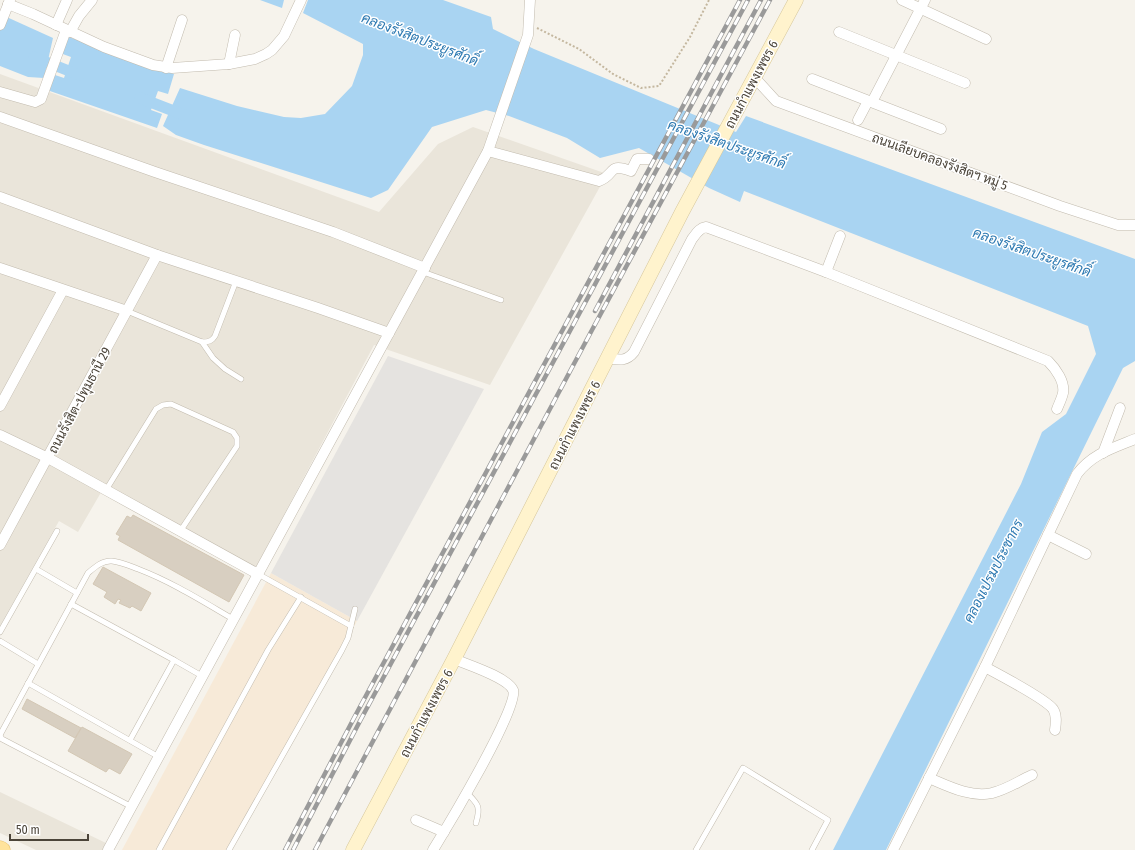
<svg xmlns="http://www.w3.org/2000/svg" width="1135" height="850" viewBox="0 0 1135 850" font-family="'Fira Sans Condensed',Sarabun,sans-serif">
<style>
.residential{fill:#eae5da}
.commercial{fill:#f7ead8}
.parking{fill:#e5e3e0}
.water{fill:#a9d4f2}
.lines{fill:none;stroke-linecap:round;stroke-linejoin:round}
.canal{stroke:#a9d4f2;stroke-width:11}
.building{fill:#d8cfc1;stroke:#d3c7b4}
.service-casing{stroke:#c2bbae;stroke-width:6}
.minor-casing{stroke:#c2bbae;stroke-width:11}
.secondary-casing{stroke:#d6c79b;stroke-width:15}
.primary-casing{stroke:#e6c16a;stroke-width:17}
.path{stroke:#c4b79f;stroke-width:2;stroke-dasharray:2 2;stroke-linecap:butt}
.service{stroke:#fff;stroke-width:5}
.minor{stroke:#fff;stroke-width:10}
.secondary{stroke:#fff3cd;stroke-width:14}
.primary{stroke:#ffe39c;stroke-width:16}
.rail-casing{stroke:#9a9a9a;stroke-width:4.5}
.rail{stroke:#fff;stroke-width:3;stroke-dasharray:9;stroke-linecap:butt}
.labels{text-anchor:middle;stroke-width:3;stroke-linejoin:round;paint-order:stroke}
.street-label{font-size:13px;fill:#4b4439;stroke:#fff}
.water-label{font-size:14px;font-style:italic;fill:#2e7ab2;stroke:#fff}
</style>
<rect width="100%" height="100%" fill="#f6f3ec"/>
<g class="residential">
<path d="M 0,74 L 379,212 L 438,144 L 473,127 L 607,174 L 490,385 L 374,345 L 252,575 L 103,489 L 78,532 L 59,521 L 0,626 Z"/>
<path d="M 0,792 L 108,844 L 105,850 L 36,850 L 0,833 Z"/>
</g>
<path class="commercial" d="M 271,573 L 357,621 L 231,850 L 122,850 Z"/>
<path class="parking" d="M 388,356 L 484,389 L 357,621 L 271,573 Z"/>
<g class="water">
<path d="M 260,0 L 284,0 L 282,8 Z"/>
<path d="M 308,0 L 443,0 L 491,17 L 493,29 L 534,49 L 736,132 L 746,116 L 1135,259 L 1135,361 L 1123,368 L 886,850 L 833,850 L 1021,484 L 1042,432 L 1066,414 L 1096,354 L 1088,326 L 744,191 L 740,202 L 709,188 L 639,148 L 600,158 L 567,138 L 509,116 L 486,110 L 432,127 L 388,190 L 371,198 L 204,145 L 176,135 L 163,126 L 180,88 L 237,106 L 284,117 L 301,118 L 325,114 L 352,86 L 363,55 L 363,44 L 303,13 Z"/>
<path d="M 0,14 L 53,38 L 44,78 L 28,77 L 0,66 Z"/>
<path d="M 66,36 L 174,74 L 168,94 L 158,91 L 151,110 L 162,114 L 157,128 L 47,90 L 52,74 L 64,78 L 71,57 L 60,53 Z"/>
</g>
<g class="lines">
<g class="canal">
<path d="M 34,57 L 79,75"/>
<path d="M 140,98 L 184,115"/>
</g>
</g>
<g class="building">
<path d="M 133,515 L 244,575 L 229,602 L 118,540 L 120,536 L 116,534 L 127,516 L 131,518 Z"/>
<path d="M 103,567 L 151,593 L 141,611 L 132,606 L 130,608 L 119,603 L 121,600 L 118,599 L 115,604 L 104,597 L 107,592 L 93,584 Z"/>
<path d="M 27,699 L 81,728 L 75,738 L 22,709 Z"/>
<path d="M 82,727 L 132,754 L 120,774 L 109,768 L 106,772 L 68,751 Z"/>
</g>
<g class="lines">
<defs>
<g id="service">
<path d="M 423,272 L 501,300"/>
<path d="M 127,311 L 202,342 C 209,342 212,341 215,336 L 236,281"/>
<path d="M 202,342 L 213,358 L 225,369 L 241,379"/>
<path d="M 106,490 L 156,409 L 163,405 L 171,404 L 233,432 L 237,438 L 237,446 L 181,530"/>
<path d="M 36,569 L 77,593"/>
<path d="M 258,574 L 351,626"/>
<path d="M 71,604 L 174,660 L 130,740"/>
<path d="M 0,632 L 57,531"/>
<path d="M 0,641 L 38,664"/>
<path d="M 174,660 L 202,676"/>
<path d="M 28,683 L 159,757"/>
<path d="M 0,735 L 88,573 C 95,567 103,560 112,561 C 121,562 130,566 138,569 C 172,582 202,601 233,619"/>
<path d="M 0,736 L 2,739 L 132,807"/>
<path d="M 466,792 C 478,804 481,806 476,823"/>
<path d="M 159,850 L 268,650 L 301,597"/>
<path d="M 229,850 L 342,650 L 348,638 L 355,609"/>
<path d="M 696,850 L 743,768 L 828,820 L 812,850"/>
</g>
<g id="minor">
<path d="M 902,0 L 986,39"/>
<path d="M 8,4 L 33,14 L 104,47 L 153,65 L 172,68 L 229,64 L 255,59 L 266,54 L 272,50 L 284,36 L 301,0"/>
<path d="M 0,25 L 10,0"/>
<path d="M 56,25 L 67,0"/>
<path d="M 70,32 L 79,16 L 92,0"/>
<path d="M 839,32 L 965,83"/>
<path d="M 229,64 L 235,35"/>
<path d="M 166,68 L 182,20"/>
<path d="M 755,78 L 776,101 L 1060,206 L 1118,225 L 1135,225"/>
<path d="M 812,79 L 941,129"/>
<path d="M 0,92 L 35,102 L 41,99 L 66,30"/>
<path d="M 872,102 L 925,0"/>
<path d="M 0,117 L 155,172 L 333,232 L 425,268"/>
<path d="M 858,120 L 868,101"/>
<path d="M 488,151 L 599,181 C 616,175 607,162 631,171 L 637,159 L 649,159"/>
<path d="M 0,197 L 157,255 L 318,308 L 389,333"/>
<path d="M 0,268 L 127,311"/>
<path d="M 826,272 L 840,236"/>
<path d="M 607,358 C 619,360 626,362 634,352 L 692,239 C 696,234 699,228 706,227 L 826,272 L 1048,361 C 1056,369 1065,382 1063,393 C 1062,398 1059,404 1057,409"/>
<path d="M 0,406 L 63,290"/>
<path d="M 0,435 L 48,458 L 106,490 L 258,574"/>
<path d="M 1103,453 L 1120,408"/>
<path d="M 1048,535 L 1086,554"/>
<path d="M 0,545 L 157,255"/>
<path d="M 985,667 C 998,674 1046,699 1053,709 C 1057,715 1056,723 1055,730"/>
<path d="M 929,778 C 948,786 971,798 992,793 C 1006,790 1019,781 1032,775"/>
<path d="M 416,820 L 444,832"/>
<path d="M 108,850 L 488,151 L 528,35 L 530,0"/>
<path d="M 433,850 C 446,829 520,706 513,690 C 507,677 468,665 454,659"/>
<path d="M 893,850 L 985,667 L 1077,474 C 1092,454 1113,448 1135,439"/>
</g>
<path id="secondary" d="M 353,850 L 454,659 L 682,212 L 796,0"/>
<path id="primary" d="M 0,849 L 2,850"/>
</defs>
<use href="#service" class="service-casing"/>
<use href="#minor" class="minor-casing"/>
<use href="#secondary" class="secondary-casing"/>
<use href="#primary" class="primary-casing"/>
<path class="path" d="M 537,28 L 579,49 L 613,74 L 641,88 L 659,86 L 690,37 L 709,0"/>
<use href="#service" class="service"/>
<use href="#minor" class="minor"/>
<use href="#secondary" class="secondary"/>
<use href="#primary" class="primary"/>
<defs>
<g id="rail">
<path d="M 595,311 L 761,0"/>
<path d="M 285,850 L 354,718 L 740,0"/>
<path d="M 293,850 L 360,721 L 748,0"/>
<path d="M 315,850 L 592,330 L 770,0"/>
</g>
</defs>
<use href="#rail" class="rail-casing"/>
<use href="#rail" class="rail"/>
</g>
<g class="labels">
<g class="street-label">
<text transform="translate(751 84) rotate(-62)" y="5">ถนนกำแพงเพชร 6</text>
<text transform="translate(940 161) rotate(20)" y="5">ถนนเลียบคลองรังสิตฯ หมู่ 5</text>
<text transform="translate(79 400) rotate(-62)" y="5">ถนนรังสิต-ปทุมธานี 29</text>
<text transform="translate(574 425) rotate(-63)" y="5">ถนนกำแพงเพชร 6</text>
<text transform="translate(426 713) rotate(-62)" y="5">ถนนกำแพงเพชร 6</text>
</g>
<g class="water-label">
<text transform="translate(420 39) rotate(21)" y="5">คลองรังสิตประยูรศักดิ์</text>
<text transform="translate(727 144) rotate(19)" y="5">คลองรังสิตประยูรศักดิ์</text>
<text transform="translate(1032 252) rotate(19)" y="5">คลองรังสิตประยูรศักดิ์</text>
<text transform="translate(993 571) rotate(-63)" y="5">คลองเปรมประชากร</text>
</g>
</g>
<path d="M10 834v6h78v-6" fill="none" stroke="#4b4439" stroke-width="2"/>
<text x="16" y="834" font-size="12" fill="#4b4439" stroke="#ffffff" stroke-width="3" paint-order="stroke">50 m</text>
</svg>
